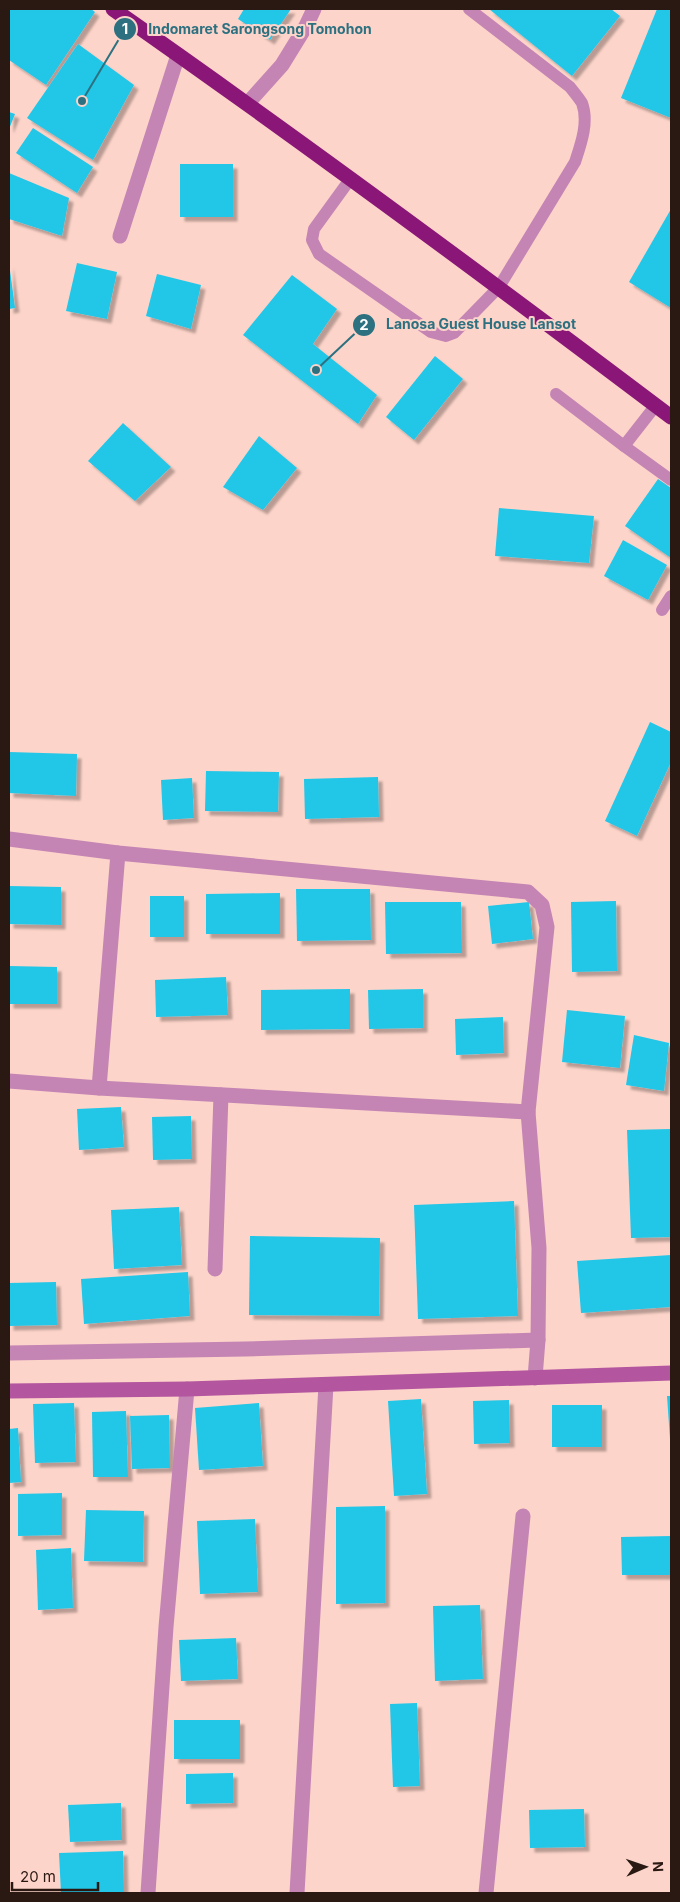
<svg xmlns="http://www.w3.org/2000/svg" width="680" height="1902" viewBox="0 0 680 1902" font-family="Inter,sans-serif">
<style>
.building{fill:#22c6e7;filter:url(#shadow)}
.lines{fill:none;stroke-linecap:round;stroke-linejoin:round}
.lane{stroke:#c485b5;stroke-width:12}
.street{stroke:#c485b5;stroke-width:15}
.secondary{stroke:#b3559f;stroke-width:15}
.highway{stroke:#8a1677;stroke-width:15}
.leader{fill:none;stroke:#2d7181;stroke-width:2}
.callout-dot{fill:#2d7181;stroke:#fdd4c9;stroke-width:2}
.mark-label{font-size:15px;text-anchor:middle;font-weight:bold;fill:#fff}
.callout-label{font-size:14px;text-anchor:middle;font-weight:bold;fill:#2d7181;stroke:#fdd4c9;stroke-width:4;stroke-linejoin:round;paint-order:stroke}
</style>
<defs>
<filter id="shadow"><feDropShadow dx="4.5" dy="4.5" stdDeviation="1" flood-color="#0004"/></filter>
</defs>
<rect width="100%" height="100%" fill="#fdd4c9"/>
<g class="building">
<path d="M 9,9 L 91,9 L 95,12 L 46,85 L 9,60 Z"/>
<path d="M 244,9 L 291,9 L 270,40 L 238,19 Z"/>
<path d="M 489,9 L 611,9 L 620,16 L 572,76 Z"/>
<path d="M 657,9 L 671,9 L 671,118 L 621,98 Z"/>
<path d="M 78,44 L 134,85 L 93,160 L 27,118 Z"/>
<path d="M 9,112 L 15,114 L 9,129 Z"/>
<path d="M 33,128 L 93,167 L 77,193 L 16,153 Z"/>
<rect x="180" y="164" width="53" height="53"/>
<path d="M 9,173 L 69,198 L 62,236 L 9,219 Z"/>
<path d="M 671,209 L 671,308 L 629,282 Z"/>
<path d="M 9,263 L 15,308 L 9,309 Z"/>
<path d="M 77,263 L 117,272 L 107,319 L 66,311 Z"/>
<path d="M 157,274 L 201,285 L 191,329 L 146,316 Z"/>
<path d="M 292,275 L 337,309 L 313,344 L 377,395 L 358,424 L 243,335 Z"/>
<path d="M 435,356 L 463,379 L 414,440 L 386,417 Z"/>
<path d="M 123,423 L 171,467 L 135,501 L 88,461 Z"/>
<path d="M 259,436 L 297,468 L 263,510 L 223,487 Z"/>
<path d="M 658,479 L 671,488 L 671,558 L 625,526 Z"/>
<path d="M 499,508 L 594,516 L 589,563 L 495,556 Z"/>
<path d="M 623,540 L 667,565 L 648,600 L 604,576 Z"/>
<path d="M 650,722 L 671,732 L 671,762 L 637,836 L 605,821 Z"/>
<path d="M 9,752 L 77,754 L 76,796 L 9,793 Z"/>
<path d="M 206,771 L 279,772 L 278,812 L 205,811 Z"/>
<path d="M 378,777 L 379,817 L 305,819 L 304,779 Z"/>
<path d="M 192,778 L 194,818 L 163,820 L 161,780 Z"/>
<path d="M 9,886 L 61,887 L 61,925 L 9,924 Z"/>
<path d="M 296,889 L 370,889 L 371,940 L 297,941 Z"/>
<path d="M 280,893 L 280,934 L 206,934 L 206,894 Z"/>
<rect x="150" y="896" width="34" height="41"/>
<path d="M 616,901 L 617,971 L 572,972 L 571,902 Z"/>
<path d="M 385,902 L 461,902 L 462,953 L 386,954 Z"/>
<path d="M 529,902 L 533,939 L 492,944 L 488,906 Z"/>
<path d="M 9,966 L 57,967 L 57,1004 L 9,1004 Z"/>
<path d="M 226,977 L 228,1015 L 156,1017 L 155,980 Z"/>
<path d="M 350,989 L 350,1029 L 261,1030 L 261,990 Z"/>
<path d="M 423,989 L 423,1028 L 369,1029 L 368,990 Z"/>
<path d="M 567,1010 L 625,1016 L 620,1068 L 562,1062 Z"/>
<path d="M 503,1017 L 504,1053 L 456,1055 L 455,1019 Z"/>
<path d="M 634,1035 L 669,1043 L 664,1091 L 626,1085 Z"/>
<path d="M 121,1107 L 124,1147 L 79,1150 L 77,1109 Z"/>
<path d="M 191,1116 L 192,1159 L 153,1160 L 152,1117 Z"/>
<path d="M 671,1129 L 671,1237 L 631,1238 L 627,1130 Z"/>
<path d="M 514,1201 L 518,1316 L 418,1319 L 414,1205 Z"/>
<path d="M 179,1207 L 182,1265 L 114,1269 L 111,1210 Z"/>
<path d="M 250,1236 L 380,1238 L 379,1316 L 249,1315 Z"/>
<path d="M 671,1255 L 671,1307 L 581,1313 L 577,1261 Z"/>
<path d="M 188,1272 L 190,1316 L 84,1324 L 81,1279 Z"/>
<path d="M 56,1282 L 57,1325 L 9,1326 L 9,1283 Z"/>
<path d="M 667,1396 L 671,1396 L 671,1439 L 670,1439 Z"/>
<path d="M 421,1399 L 427,1494 L 394,1496 L 388,1401 Z"/>
<path d="M 509,1400 L 510,1443 L 474,1444 L 473,1401 Z"/>
<path d="M 74,1403 L 76,1462 L 35,1463 L 33,1404 Z"/>
<path d="M 259,1403 L 263,1466 L 199,1470 L 195,1408 Z"/>
<rect x="552" y="1405" width="50" height="42"/>
<path d="M 126,1411 L 128,1477 L 93,1477 L 92,1412 Z"/>
<path d="M 169,1415 L 170,1468 L 132,1469 L 130,1416 Z"/>
<path d="M 18,1428 L 21,1482 L 9,1483 L 9,1429 Z"/>
<path d="M 62,1493 L 62,1535 L 18,1536 L 18,1494 Z"/>
<path d="M 385,1506 L 385,1603 L 336,1604 L 336,1507 Z"/>
<path d="M 86,1510 L 144,1511 L 143,1562 L 84,1561 Z"/>
<path d="M 255,1519 L 258,1592 L 200,1594 L 197,1521 Z"/>
<path d="M 671,1536 L 671,1575 L 622,1575 L 621,1537 Z"/>
<path d="M 71,1548 L 73,1608 L 38,1610 L 36,1550 Z"/>
<path d="M 480,1605 L 483,1679 L 435,1681 L 433,1606 Z"/>
<path d="M 236,1638 L 238,1679 L 181,1681 L 179,1640 Z"/>
<path d="M 417,1703 L 420,1786 L 393,1787 L 390,1704 Z"/>
<rect x="174" y="1720" width="66" height="39"/>
<path d="M 233,1773 L 233,1803 L 186,1804 L 186,1774 Z"/>
<path d="M 121,1803 L 122,1840 L 70,1842 L 68,1805 Z"/>
<path d="M 584,1809 L 585,1847 L 530,1848 L 529,1810 Z"/>
<path d="M 123,1851 L 124,1893 L 61,1893 L 59,1853 Z"/>
</g>
<g class="lines">
<g class="lane">
<path d="M 351,178 L 314,229 L 312,240 L 319,254 L 431,332 L 446,336 L 454,333 L 499,287 L 575,162 C 581,144 589,122 582,103 C 579,98 574,92 570,87 L 469,9"/>
<path d="M 556,394 L 624,446 L 656,405"/>
<path d="M 624,446 L 671,480"/>
<path d="M 662,610 L 671,596"/>
</g>
<g class="street">
<path d="M 248,103 L 282,65 L 306,26 L 314,9"/>
<path d="M 120,236 L 178,55"/>
<path d="M 9,839 L 118,853 L 528,892 L 542,905 L 547,927 L 528,1112 L 539,1248 L 538,1340 L 535,1378"/>
<path d="M 9,1081 L 99,1088 L 528,1112"/>
<path d="M 99,1088 L 118,853"/>
<path d="M 215,1269 L 221,1095"/>
<path d="M 9,1353 L 245,1349 L 538,1340"/>
<path d="M 148,1893 L 166,1627 L 187,1389"/>
<path d="M 297,1893 L 326,1385"/>
<path d="M 486,1893 L 523,1516"/>
</g>
<path class="secondary" d="M 9,1391 L 187,1389 L 671,1373"/>
<path class="highway" d="M 113,9 C 302,141 487,278 671,417"/>
</g>
<path class="leader" d="M82 101L125 29M316 370L364 325"/>
<g class="callout-dot">
<circle cx="82" cy="101" r="5"/>
<circle cx="316" cy="370" r="5"/>
<circle cx="125" cy="29" r="12"/>
<circle cx="364" cy="325" r="12"/>
</g>
<g class="mark-label">
<text x="125" y="34">1</text>
<text x="364" y="330">2</text>
</g>
<g class="callout-label">
<text x="260" y="34">Indomaret Sarongsong Tomohon</text>
<text x="481" y="329">Lanosa Guest House Lansot</text>
</g>
<rect width="680" height="1902" fill="none" stroke="#2a1813" stroke-width="20"/>
<g transform="translate(645 1867) rotate(88)" stroke="#fdd4c9" stroke-width="4" paint-order="stroke">
<path d="M0-4L9 19L0 12L-9 19Z" fill="#2a1813"/>
<text y="-8" font-size="14" font-weight="bold" text-anchor="middle" fill="#2a1813">N</text>
</g>
<path d="M12 1882v8h86v-8" fill="none" stroke="#2a1813" stroke-width="2.5"/>
<text x="20" y="1882" font-size="15" fill="#2a1813" stroke="#fdd4c9" stroke-width="4" paint-order="stroke">20 m</text>
</svg>
